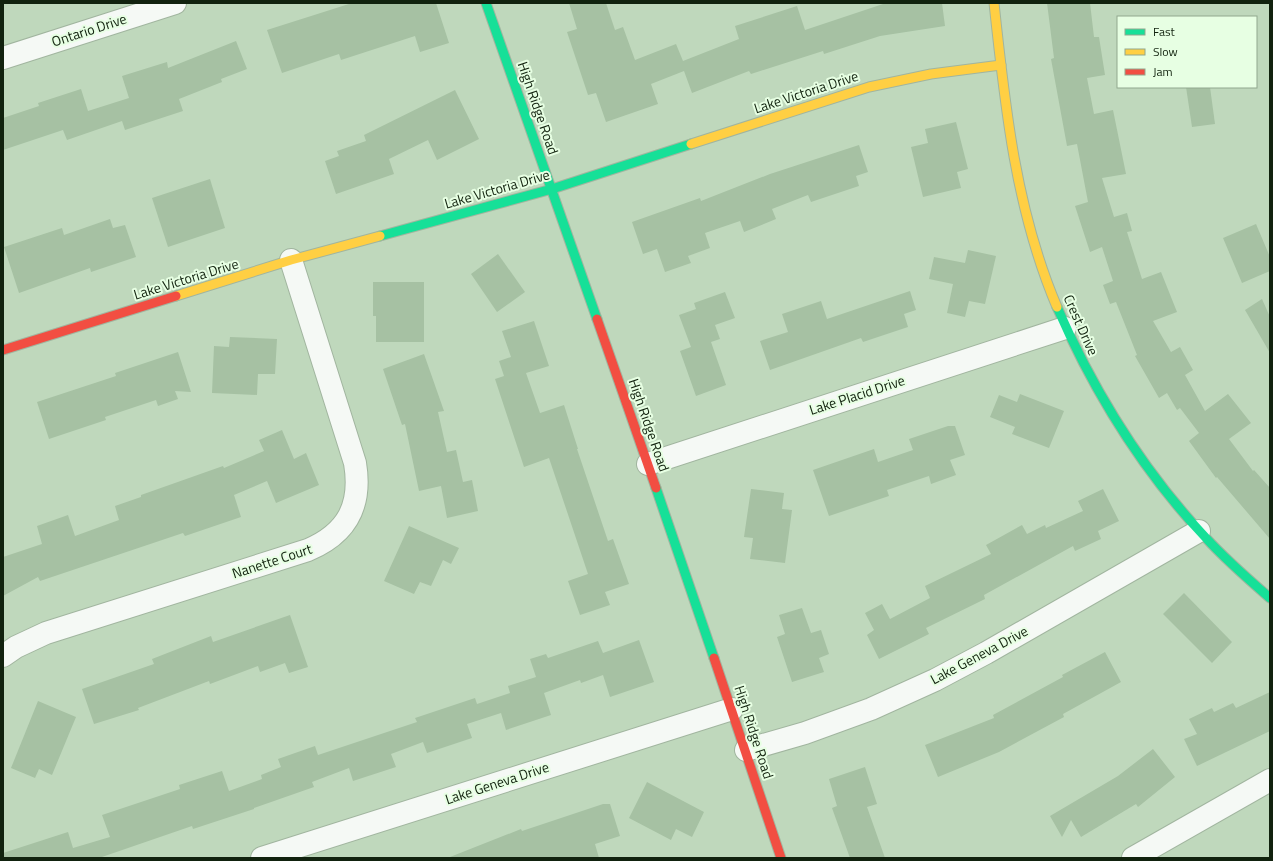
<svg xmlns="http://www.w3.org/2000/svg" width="1273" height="861" viewBox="0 0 1273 861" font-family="'Titillium Web',sans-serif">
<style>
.building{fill:#a6c1a3}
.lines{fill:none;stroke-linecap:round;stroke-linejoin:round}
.street-casing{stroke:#a1b59f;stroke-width:24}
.fast-casing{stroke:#a1b59f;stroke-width:11}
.slow-casing{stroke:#a1b59f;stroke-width:11}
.jam-casing{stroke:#a1b59f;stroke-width:11}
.street{stroke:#f5f9f5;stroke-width:22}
.fast{stroke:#16e098;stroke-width:9}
.slow{stroke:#ffcf43;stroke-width:9}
.jam{stroke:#f24e42;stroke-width:9}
.labels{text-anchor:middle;stroke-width:4;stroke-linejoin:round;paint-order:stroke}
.street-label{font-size:14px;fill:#11220e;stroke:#e7ffe3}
</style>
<rect width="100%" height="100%" fill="#bfd8bc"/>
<g class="building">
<path d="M 352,3 L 436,3 L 449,43 L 420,52 L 415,36 L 341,60 L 339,54 L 282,73 L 267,30 Z"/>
<path d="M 569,3 L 606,3 L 615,30 L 623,27 L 635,60 L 676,44 L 683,61 L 739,39 L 735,26 L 797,6 L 805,30 L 886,3 L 942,3 L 945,26 L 880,36 L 824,54 L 823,51 L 751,74 L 749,71 L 692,93 L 684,71 L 651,84 L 658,104 L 606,122 L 596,93 L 588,95 L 567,32 L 577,29 Z"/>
<path d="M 1047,3 L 1090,3 L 1094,37 L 1099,37 L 1105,75 L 1087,78 L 1094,114 L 1113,110 L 1126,174 L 1102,178 L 1114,217 L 1127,213 L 1132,231 L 1127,232 L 1142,279 L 1161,272 L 1177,312 L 1153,321 L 1171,352 L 1180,347 L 1193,370 L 1185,375 L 1205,411 L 1228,394 L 1251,423 L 1229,439 L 1253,471 L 1254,470 L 1270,488 L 1270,539 L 1217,477 L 1216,478 L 1189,441 L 1199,433 L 1180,408 L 1177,410 L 1167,393 L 1159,398 L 1135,356 L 1137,355 L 1116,302 L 1110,304 L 1103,285 L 1113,281 L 1102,247 L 1090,252 L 1075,206 L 1088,202 L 1077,144 L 1067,146 L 1051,59 L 1054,58 Z"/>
<path d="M 236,41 L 247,69 L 221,79 L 222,82 L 179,99 L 183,111 L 125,130 L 122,121 L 67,140 L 63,130 L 3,150 L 3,118 L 39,106 L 38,103 L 81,89 L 88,111 L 129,98 L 122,76 L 167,62 L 168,68 Z"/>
<path d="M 1186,87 L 1210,87 L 1215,124 L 1192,127 Z"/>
<path d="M 455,90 L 479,139 L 437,160 L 428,140 L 389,159 L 394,174 L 336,194 L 325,161 L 339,156 L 337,151 L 366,141 L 364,135 Z"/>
<path d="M 956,122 L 968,169 L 957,172 L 961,188 L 923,197 L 911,147 L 928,143 L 925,129 Z"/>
<path d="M 859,145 L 868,172 L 856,176 L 859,186 L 811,202 L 808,195 L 772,209 L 776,219 L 744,232 L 740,221 L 705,233 L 710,248 L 688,256 L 691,263 L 665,272 L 657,249 L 643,254 L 632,222 L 700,198 L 701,201 L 770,174 Z"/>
<path d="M 210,179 L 225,228 L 168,247 L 152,198 Z"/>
<path d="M 110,219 L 113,228 L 125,225 L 136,257 L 91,272 L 90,268 L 19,293 L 4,247 L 62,228 L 64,235 Z"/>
<path d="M 1256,224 L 1270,257 L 1270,271 L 1242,283 L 1223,238 Z"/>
<path d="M 968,250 L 996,256 L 985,304 L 969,301 L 965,317 L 947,313 L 953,284 L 929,279 L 934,257 L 965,263 Z"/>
<path d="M 498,254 L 525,292 L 497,312 L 471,274 Z"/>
<path d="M 373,282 L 424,282 L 424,342 L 376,342 L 376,316 L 373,316 Z"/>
<path d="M 910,291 L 916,310 L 904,314 L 908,327 L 863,342 L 861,338 L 770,370 L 760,341 L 788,332 L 782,314 L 821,301 L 827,319 Z"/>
<path d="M 725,292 L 735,318 L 715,325 L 720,339 L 711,342 L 726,385 L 696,396 L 680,351 L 691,347 L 679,315 L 696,309 L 694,303 Z"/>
<path d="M 1262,299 L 1270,317 L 1270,353 L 1245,310 Z"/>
<path d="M 534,321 L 549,366 L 526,373 L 540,413 L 564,405 L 578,449 L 577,449 L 608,541 L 613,539 L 629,584 L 605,592 L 610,605 L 580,615 L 568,581 L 588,574 L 549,458 L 524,467 L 495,379 L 504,376 L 499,361 L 511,357 L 502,331 Z"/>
<path d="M 230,337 L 277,339 L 275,374 L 258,374 L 257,395 L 212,393 L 214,346 L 229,347 Z"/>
<path d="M 178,352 L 191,392 L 175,391 L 178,399 L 158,406 L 156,400 L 105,417 L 106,420 L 49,439 L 37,402 L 116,376 L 115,373 Z"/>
<path d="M 424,354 L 444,411 L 438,412 L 447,452 L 456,450 L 463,482 L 472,480 L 478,511 L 447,518 L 441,486 L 419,491 L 405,424 L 402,425 L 383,369 Z"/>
<path d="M 1020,394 L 1064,411 L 1049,448 L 1012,434 L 1015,427 L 990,417 L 999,395 L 1017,402 Z"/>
<path d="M 948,426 L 955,426 L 965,455 L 950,460 L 956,475 L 931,484 L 929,476 L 887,490 L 889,496 L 829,516 L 813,470 L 874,449 L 878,462 L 913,450 L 909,439 Z"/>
<path d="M 282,430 L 294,459 L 306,453 L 319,485 L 276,503 L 267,481 L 234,495 L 241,517 L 185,536 L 183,533 L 40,581 L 38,577 L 3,596 L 3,557 L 42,544 L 37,526 L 68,515 L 75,536 L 119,520 L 115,506 L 141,497 L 141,495 L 223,466 L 224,468 L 264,451 L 259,440 Z"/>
<path d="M 751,489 L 784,493 L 782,509 L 792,510 L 785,563 L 750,559 L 753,538 L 744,537 Z"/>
<path d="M 1103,489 L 1119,521 L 1098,531 L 1101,539 L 1075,551 L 1073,546 L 984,595 L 985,599 L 926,628 L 929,634 L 879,659 L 867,635 L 874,630 L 865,613 L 882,604 L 890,619 L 930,598 L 925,586 L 991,554 L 986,545 L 1022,525 L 1027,534 L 1045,525 L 1046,528 L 1083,511 L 1078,501 Z"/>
<path d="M 409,526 L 459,548 L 451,564 L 443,560 L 431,586 L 420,582 L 414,594 L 384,581 Z"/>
<path d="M 1184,593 L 1232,642 L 1212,663 L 1163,614 Z"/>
<path d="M 802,608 L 811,633 L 821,630 L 829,654 L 819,658 L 824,672 L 792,682 L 777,637 L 785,634 L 779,615 Z"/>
<path d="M 290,615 L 308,667 L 289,673 L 285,663 L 260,672 L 258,666 L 210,684 L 209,681 L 138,708 L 139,710 L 94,724 L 82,689 L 154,664 L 152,659 L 211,636 L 213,642 Z"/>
<path d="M 639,640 L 654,682 L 610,697 L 603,675 L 581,683 L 580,680 L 544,693 L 551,715 L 506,730 L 501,713 L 467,724 L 472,738 L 427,753 L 423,742 L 391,754 L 396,767 L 353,781 L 349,768 L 312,782 L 314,787 L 254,808 L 254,809 L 193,829 L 192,826 L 99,858 L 3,858 L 3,853 L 68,832 L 73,848 L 110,837 L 102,815 L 180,789 L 179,785 L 222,771 L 229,791 L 262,779 L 261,775 L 281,767 L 278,759 L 315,746 L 318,755 L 417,722 L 415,718 L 475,698 L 477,704 L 510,693 L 508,686 L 536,677 L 530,659 L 546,654 L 548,658 L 598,641 L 603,653 Z"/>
<path d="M 1105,652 L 1121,682 L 1063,714 L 1064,717 L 999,752 L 938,777 L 925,745 L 994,718 L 993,715 L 1063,677 L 1062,675 Z"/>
<path d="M 1270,692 L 1270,731 L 1197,766 L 1184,739 L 1197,734 L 1189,719 L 1212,708 L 1214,712 L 1233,703 L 1236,708 Z"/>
<path d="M 38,701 L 76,717 L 52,775 L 39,769 L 35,778 L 11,768 Z"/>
<path d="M 1153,749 L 1175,777 L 1138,807 L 1136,804 L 1081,837 L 1071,820 L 1062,837 L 1050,816 L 1118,776 Z"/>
<path d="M 865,767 L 877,804 L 867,807 L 885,858 L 850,858 L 832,808 L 837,806 L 829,779 Z"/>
<path d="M 647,782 L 704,812 L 692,837 L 676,829 L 671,840 L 629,818 Z"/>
<path d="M 603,804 L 610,804 L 620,836 L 595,844 L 599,858 L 450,858 L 450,857 L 521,829 L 522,831 Z"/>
</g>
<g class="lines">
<defs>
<g id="street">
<path d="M 3,58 L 175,3"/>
<path d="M 648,464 L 1065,328"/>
<path d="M 3,656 L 16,647 L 46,633 L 308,550 C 348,533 362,505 355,463 L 291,260"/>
<path d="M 746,750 L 805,733 L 871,709 L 935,680 L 986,653 L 1199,531"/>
<path d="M 262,858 L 732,709"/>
<path d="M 1133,858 L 1270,780"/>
</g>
<g id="fast">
<path d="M 486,3 L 597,319"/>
<path d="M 380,236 L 552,189 L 691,144"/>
<path d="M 1057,307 C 1094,392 1143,471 1206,538 C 1226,560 1248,579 1270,598"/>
<path d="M 656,488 L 714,658"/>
</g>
<g id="slow">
<path d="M 994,3 C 1005,107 1016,211 1057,307"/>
<path d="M 691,144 L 869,87 L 931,74 L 1001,65"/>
<path d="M 176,296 L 291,260 L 380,236"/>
</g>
<g id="jam">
<path d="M 597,319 L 656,488"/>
<path d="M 3,350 L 176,296"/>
<path d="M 714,658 L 781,858"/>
</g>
</defs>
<use href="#street" class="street-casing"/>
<use href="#fast" class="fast-casing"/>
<use href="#slow" class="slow-casing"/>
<use href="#jam" class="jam-casing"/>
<use href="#street" class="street"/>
<use href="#fast" class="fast"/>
<use href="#slow" class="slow"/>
<use href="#jam" class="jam"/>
</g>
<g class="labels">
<g class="street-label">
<text transform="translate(89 30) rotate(-18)" y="5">Ontario Drive</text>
<text transform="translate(806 92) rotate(-18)" y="5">Lake Victoria Drive</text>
<text transform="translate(538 108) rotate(71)" y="5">High Ridge Road</text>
<text transform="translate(497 189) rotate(-16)" y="5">Lake Victoria Drive</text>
<text transform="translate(186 279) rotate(-17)" y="5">Lake Victoria Drive</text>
<text transform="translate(1081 325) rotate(66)" y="5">Crest Drive</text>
<text transform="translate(857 395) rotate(-18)" y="5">Lake Placid Drive</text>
<text transform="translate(649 425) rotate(71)" y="5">High Ridge Road</text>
<text transform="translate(272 561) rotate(-18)" y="5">Nanette Court</text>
<text transform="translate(979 655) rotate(-28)" y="5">Lake Geneva Drive</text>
<text transform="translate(754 732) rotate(72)" y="5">High Ridge Road</text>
<text transform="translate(497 783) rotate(-18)" y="5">Lake Geneva Drive</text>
</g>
</g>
<rect width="1273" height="861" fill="none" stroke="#11220e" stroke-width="8"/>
<rect x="1117" y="16" width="140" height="72" fill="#e7ffe3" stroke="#91a78e"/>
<rect x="1125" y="29" width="20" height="6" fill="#16e098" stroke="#91a78e"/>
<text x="1153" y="36" font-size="12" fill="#11220e">Fast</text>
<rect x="1125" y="49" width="20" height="6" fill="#ffcf43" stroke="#91a78e"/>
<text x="1153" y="56" font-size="12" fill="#11220e">Slow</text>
<rect x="1125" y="69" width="20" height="6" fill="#f24e42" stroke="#91a78e"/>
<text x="1153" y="76" font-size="12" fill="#11220e">Jam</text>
</svg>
